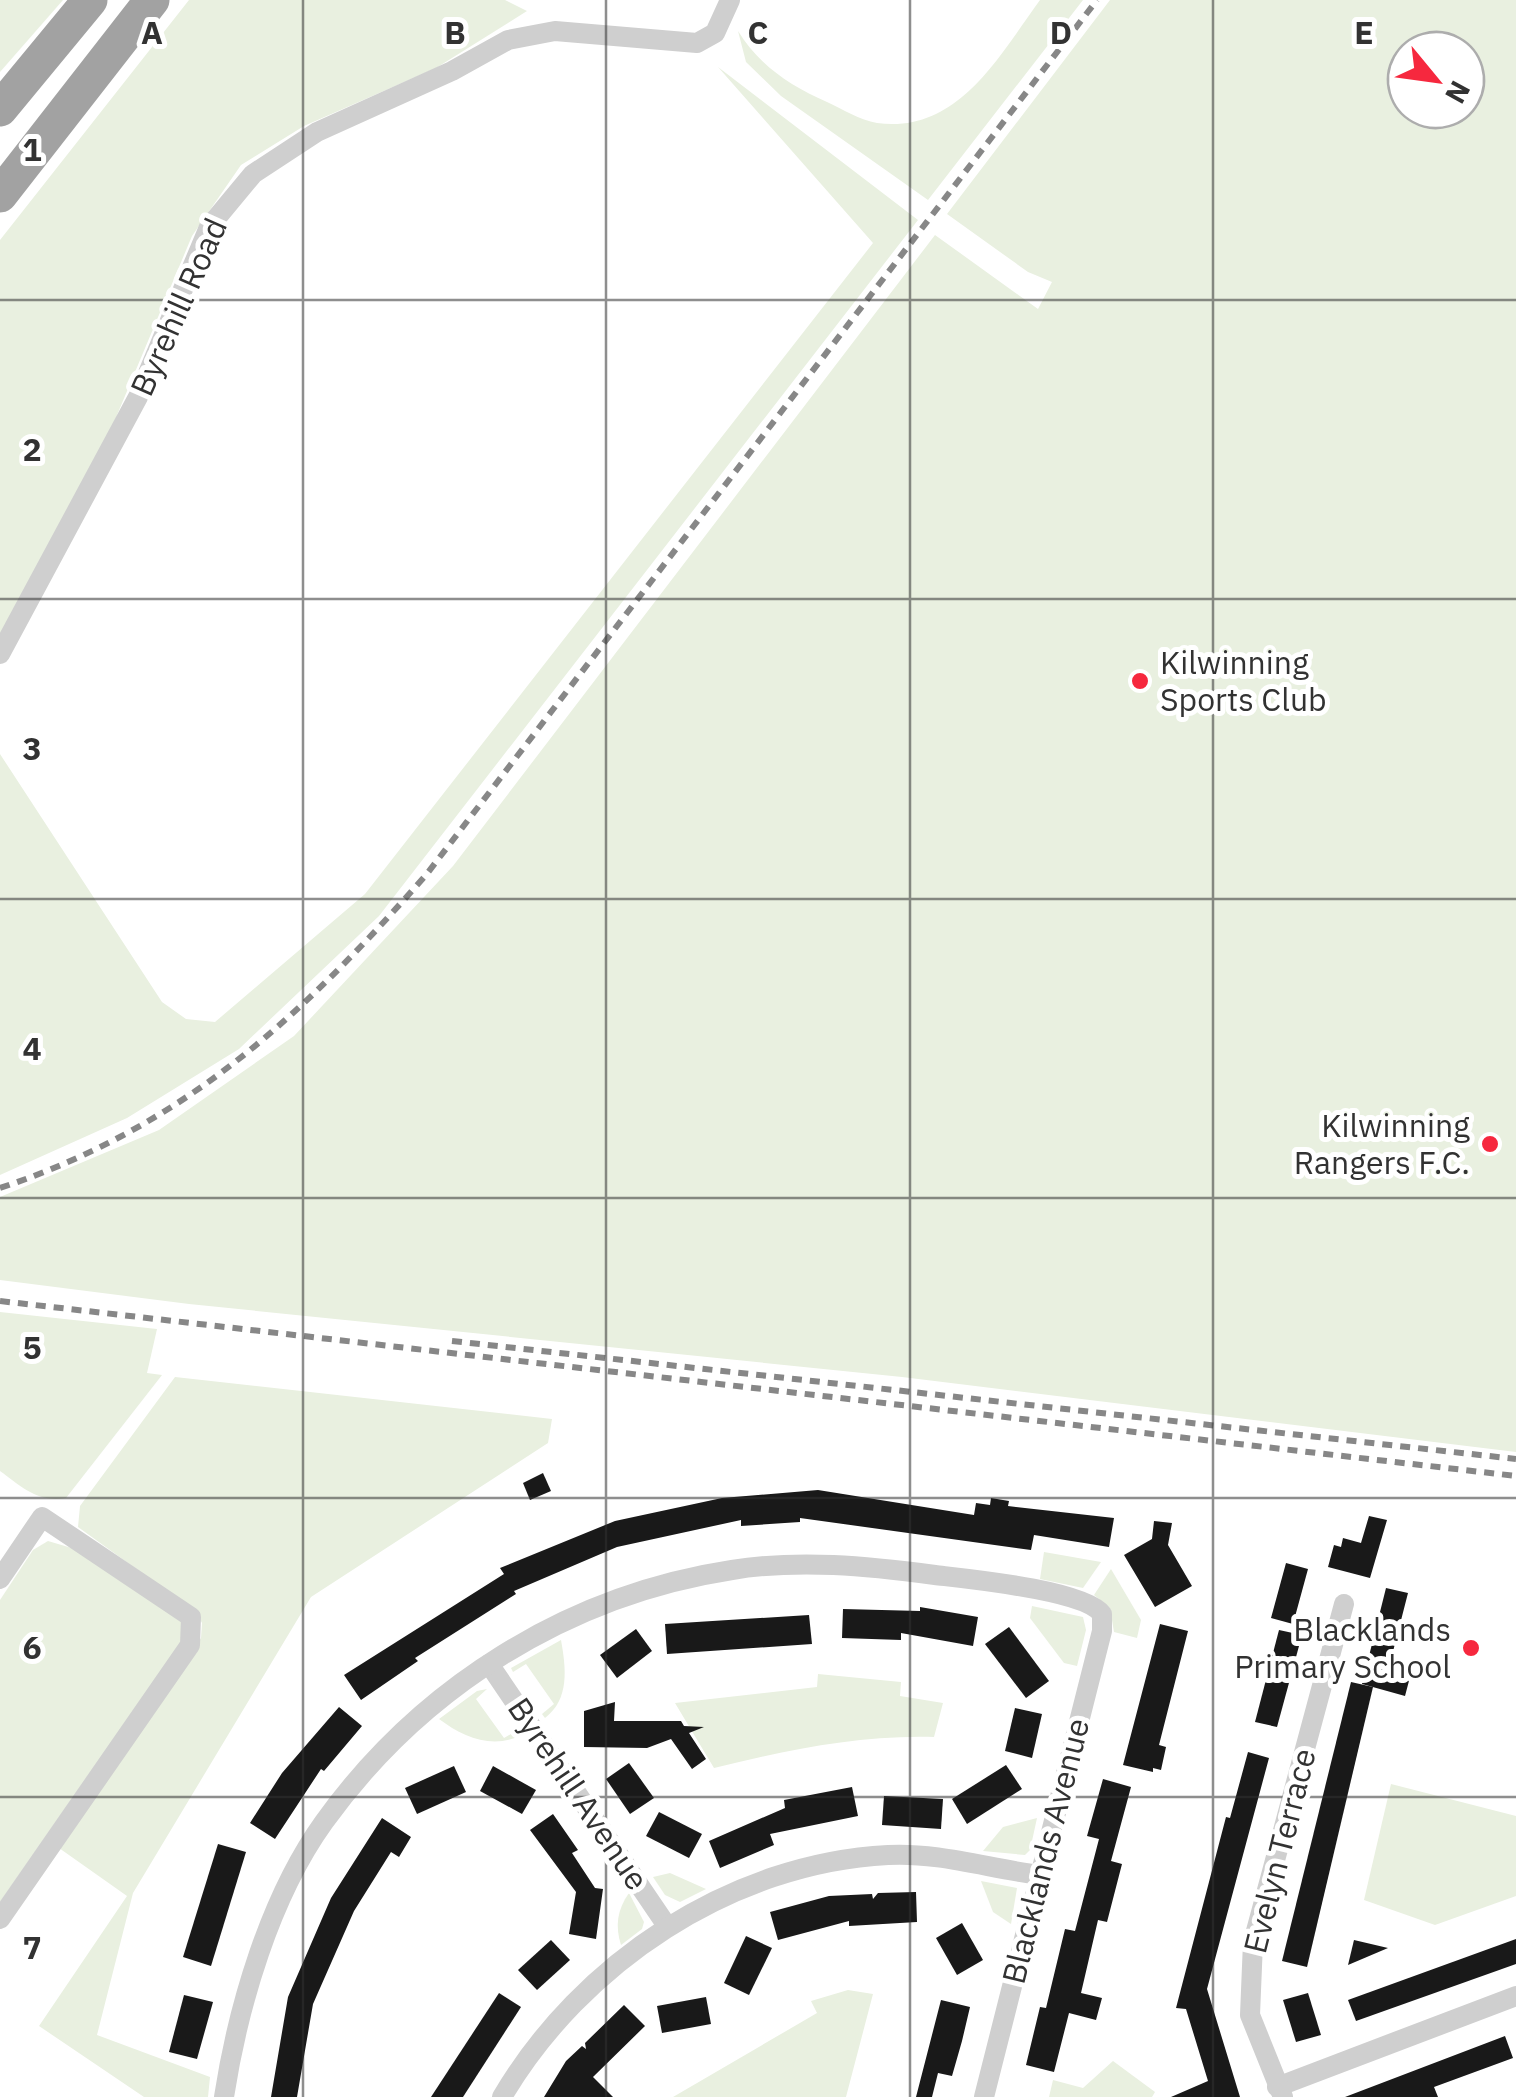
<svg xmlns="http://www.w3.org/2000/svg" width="1516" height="2097" viewBox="0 0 1516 2097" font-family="'IBM Plex Sans',sans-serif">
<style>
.green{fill:#e9f0e0;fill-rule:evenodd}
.building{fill:#191919}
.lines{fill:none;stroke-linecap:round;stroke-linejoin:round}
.minor{stroke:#cfcfcf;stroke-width:20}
.trunk{stroke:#a2a2a2;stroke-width:35}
.rail{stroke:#878787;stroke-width:6;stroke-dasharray:10 8;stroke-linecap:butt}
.grid{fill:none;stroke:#323232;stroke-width:2.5;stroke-opacity:0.55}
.poi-dot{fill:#f6283e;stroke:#fff;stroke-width:4}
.labels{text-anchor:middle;stroke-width:10;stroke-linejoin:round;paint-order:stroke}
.street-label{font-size:32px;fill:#323232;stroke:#fff}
.poi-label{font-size:32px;fill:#323232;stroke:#fff;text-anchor:end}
.grid-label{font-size:32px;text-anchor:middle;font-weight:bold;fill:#323232;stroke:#fff;stroke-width:10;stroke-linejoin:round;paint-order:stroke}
</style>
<rect width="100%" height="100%" fill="#fff"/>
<g class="green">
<path d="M 0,0 L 63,0 L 0,72 Z"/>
<path d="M 189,0 L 505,0 L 527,11 L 436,68 L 304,126 L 241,165 L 192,236 L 112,427 L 0,636 L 0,240 Z"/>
<path d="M 1040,0 L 1083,0 L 928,200 L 781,96 L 746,62 L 738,31 C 759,65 790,86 827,102 C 842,109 860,120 877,123 C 958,134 999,56 1040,0 Z"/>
<path d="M 1110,0 L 1516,0 L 1516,1452 L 902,1377 L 189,1304 L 0,1280 L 0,1197 L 159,1130 L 294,1036 L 453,866 L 935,235 L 1038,309 L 1052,282 L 1028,272 L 947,214 ZM 1406,50 L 1466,50 L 1466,110 L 1406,110 Z"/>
<path d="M 718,67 L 918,220 L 379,916 L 239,1049 L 127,1118 L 0,1175 L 0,754 L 162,1002 L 186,1019 L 215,1022 L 365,894 L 873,243 Z"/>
<path d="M 0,1312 L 157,1329 L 147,1373 L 162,1375 L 66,1498 C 38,1503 22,1487 0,1471 Z"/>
<path d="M 175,1377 L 552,1419 L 548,1443 L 311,1597 L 133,1893 L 97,2035 L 210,2077 L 208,2097 L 144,2097 L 39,2026 L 127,1896 L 59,1848 L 201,1638 L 202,1623 L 196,1612 L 78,1527 L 80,1506 Z"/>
<path d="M 48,1541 L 75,1549 L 181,1619 L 181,1642 L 0,1902 L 0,1600 L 33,1550 Z"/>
<path d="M 1044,1552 L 1101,1562 L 1083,1588 L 1040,1579 Z"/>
<path d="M 1111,1569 L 1141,1620 L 1137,1638 L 1114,1632 L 1110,1608 L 1094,1595 Z"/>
<path d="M 1032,1606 L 1083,1617 L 1086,1630 L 1077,1666 L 1064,1663 L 1030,1618 Z"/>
<path d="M 561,1640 C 566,1668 570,1699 545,1718 L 542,1714 L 554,1704 L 526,1664 L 513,1672 L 511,1668 Z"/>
<path d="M 818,1674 L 901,1682 L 900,1696 L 943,1703 L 934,1737 C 858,1735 788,1750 714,1768 L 675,1703 L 817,1687 Z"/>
<path d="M 487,1689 L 476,1699 L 504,1738 L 516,1731 L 520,1736 C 491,1749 463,1737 439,1719 L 477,1691 Z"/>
<path d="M 1391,1784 L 1516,1816 L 1516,1896 L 1435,1925 L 1364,1900 Z"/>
<path d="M 1037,1818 L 1030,1850 L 1025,1855 L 983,1851 L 1003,1827 Z"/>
<path d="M 670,1873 L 706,1889 L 680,1902 L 665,1895 L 653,1877 Z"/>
<path d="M 981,1881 L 1017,1888 L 1011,1924 L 993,1912 Z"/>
<path d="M 629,1893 L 644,1922 L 642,1929 L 621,1945 C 615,1926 617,1910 629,1893 Z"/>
<path d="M 848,1990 L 873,1994 L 846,2097 L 673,2097 L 817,2013 L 811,2001 Z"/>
<path d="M 1113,2061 L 1155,2092 L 1152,2097 L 1049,2097 L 1053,2080 L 1083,2088 Z"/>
</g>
<g class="building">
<path d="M 543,1473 L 551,1491 L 530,1500 L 523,1483 Z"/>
<path d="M 818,1490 L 974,1515 L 976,1503 L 990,1505 L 991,1498 L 1009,1501 L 1008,1506 L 1114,1518 L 1109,1547 L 1034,1535 L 1031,1550 L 800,1518 L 800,1522 L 741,1526 L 741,1520 L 617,1547 L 514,1591 L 516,1594 L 415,1658 L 418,1661 L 361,1700 L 344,1675 L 504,1574 L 500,1568 L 615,1521 L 722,1498 Z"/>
<path d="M 1369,1516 L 1387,1520 L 1370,1578 L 1328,1567 L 1334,1545 L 1341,1547 L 1343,1538 L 1361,1543 Z"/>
<path d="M 1154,1521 L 1172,1523 L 1168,1545 L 1192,1586 L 1155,1607 L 1124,1555 L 1152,1539 Z"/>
<path d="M 1286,1563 L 1308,1569 L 1293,1624 L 1271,1618 Z"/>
<path d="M 1386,1588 L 1408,1593 L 1388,1671 L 1410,1677 L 1405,1696 L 1362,1684 Z"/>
<path d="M 920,1607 L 978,1617 L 973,1646 L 901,1633 L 901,1640 L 842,1638 L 843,1609 L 920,1611 Z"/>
<path d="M 809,1615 L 812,1644 L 667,1654 L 665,1624 Z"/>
<path d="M 1160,1624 L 1188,1631 L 1159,1745 L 1166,1747 L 1161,1770 L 1153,1768 L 1153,1772 L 1123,1765 Z"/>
<path d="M 1009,1627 L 1049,1681 L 1026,1698 L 985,1644 Z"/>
<path d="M 636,1629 L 652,1651 L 617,1678 L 600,1655 Z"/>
<path d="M 1279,1630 L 1302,1635 L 1277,1727 L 1255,1722 Z"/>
<path d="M 1351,1682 L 1373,1687 L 1307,1967 L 1282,1961 Z"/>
<path d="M 615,1702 L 614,1721 L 681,1721 L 684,1726 L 704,1727 L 689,1733 L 706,1759 L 692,1769 L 671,1739 L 647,1748 L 584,1747 L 584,1711 Z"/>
<path d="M 339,1707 L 362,1726 L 324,1771 L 321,1769 L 275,1839 L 250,1823 L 282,1773 Z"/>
<path d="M 1015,1708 L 1042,1714 L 1032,1758 L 1005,1751 Z"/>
<path d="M 1248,1752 L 1269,1758 L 1207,1989 L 1240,2097 L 1171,2097 L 1208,2081 L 1186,2009 L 1176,2008 L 1226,1817 L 1230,1818 Z"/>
<path d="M 629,1763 L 654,1798 L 630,1814 L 606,1779 Z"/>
<path d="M 1006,1765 L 1022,1789 L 967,1824 L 952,1799 Z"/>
<path d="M 454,1766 L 466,1792 L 417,1814 L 405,1788 Z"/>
<path d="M 493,1766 L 536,1790 L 522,1814 L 480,1791 Z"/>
<path d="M 1103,1779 L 1131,1787 L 1111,1861 L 1122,1864 L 1107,1922 L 1098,1920 L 1081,1993 L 1102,1998 L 1096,2020 L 1069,2013 L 1054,2072 L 1026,2065 L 1040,2007 L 1046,2008 L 1065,1929 L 1075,1931 L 1099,1839 L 1087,1836 Z"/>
<path d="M 852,1787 L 858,1816 L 770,1834 L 774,1845 L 720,1868 L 709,1841 L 785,1808 L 784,1800 Z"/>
<path d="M 884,1796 L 943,1799 L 941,1829 L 882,1825 Z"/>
<path d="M 659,1812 L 702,1834 L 689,1858 L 646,1836 Z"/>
<path d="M 553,1814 L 578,1850 L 572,1853 L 595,1888 L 603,1889 L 596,1939 L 569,1934 L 576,1892 L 530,1830 Z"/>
<path d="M 382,1818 L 411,1837 L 399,1857 L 391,1852 L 354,1911 L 313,2004 L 297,2097 L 271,2097 L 288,1997 L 331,1898 Z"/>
<path d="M 218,1844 L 246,1852 L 211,1966 L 183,1957 Z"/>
<path d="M 916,1892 L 917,1922 L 849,1926 L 849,1921 L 778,1940 L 770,1912 L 829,1896 L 872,1894 L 873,1899 L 878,1893 Z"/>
<path d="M 962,1923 L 983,1960 L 957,1975 L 936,1938 Z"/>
<path d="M 746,1936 L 772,1948 L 749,1995 L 724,1983 Z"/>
<path d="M 1516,1939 L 1516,1964 L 1356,2021 L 1348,2000 Z"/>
<path d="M 551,1940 L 570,1960 L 537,1990 L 518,1970 Z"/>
<path d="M 1354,1940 L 1388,1948 L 1348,1965 Z"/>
<path d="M 499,1993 L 521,2007 L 463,2097 L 431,2097 Z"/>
<path d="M 1308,1993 L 1321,2035 L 1296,2042 L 1283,2000 Z"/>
<path d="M 184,1995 L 213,2002 L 197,2059 L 169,2052 Z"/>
<path d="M 706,1997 L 711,2024 L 662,2033 L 657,2006 Z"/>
<path d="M 941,2000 L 970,2007 L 962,2041 L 952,2076 L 938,2073 L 932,2097 L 916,2097 Z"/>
<path d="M 624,2005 L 645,2026 L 593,2077 L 613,2097 L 544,2097 L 566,2061 L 582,2046 L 586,2049 L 585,2043 Z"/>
<path d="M 1505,2036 L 1513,2058 L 1434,2087 L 1438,2097 L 1345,2097 Z"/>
</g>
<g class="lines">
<g class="minor">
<path d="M 0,654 L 138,397 L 209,227 L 253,174 L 317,132 L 452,71 L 508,40 L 555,31 L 697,43 L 715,33 L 730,0"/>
<path d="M 0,1579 L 42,1517 L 191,1617 L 190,1645 L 0,1919"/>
<path d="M 489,1664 L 667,1926"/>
<path d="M 1277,2087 L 1516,1996"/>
<path d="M 224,2097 C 238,2006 270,1897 324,1822 C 421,1687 568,1595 732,1570 C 799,1559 868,1566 935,1575 C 969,1579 1084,1590 1102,1614 L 1102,1631 L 984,2097"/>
<path d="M 502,2097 C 581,1963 731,1863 888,1855 C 938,1852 991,1869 1040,1875"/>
<path d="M 1283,2097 L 1250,2015 L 1253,1942 L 1344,1604"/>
</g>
<g class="trunk">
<path d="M 0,109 L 90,0"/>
<path d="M 0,195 L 152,0"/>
</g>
<g class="rail">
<path d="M 0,1188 C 184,1127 301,1017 426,875 L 1097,0"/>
<path d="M 0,1301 L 1516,1476"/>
<path d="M 452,1341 L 1516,1459"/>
</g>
</g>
<path class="grid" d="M 303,0 L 303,2097M 606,0 L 606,2097M 910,0 L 910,2097M 1213,0 L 1213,2097M 0,300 L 1516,300M 0,599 L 1516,599M 0,899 L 1516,899M 0,1198 L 1516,1198M 0,1498 L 1516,1498M 0,1797 L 1516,1797"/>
<g class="poi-dot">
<circle cx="1140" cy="681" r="10"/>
<circle cx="1490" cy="1144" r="10"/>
<circle cx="1471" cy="1648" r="10"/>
</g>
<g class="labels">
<g class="street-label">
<text transform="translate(179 307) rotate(-66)" y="11">Byrehill Road</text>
<text transform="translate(578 1794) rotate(56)" y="11">Byrehill Avenue</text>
<text transform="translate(1046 1851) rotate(-76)" y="11">Blacklands Avenue</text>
<text transform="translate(1280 1851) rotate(-76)" y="11">Evelyn Terrace</text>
</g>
<g class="poi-label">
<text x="1160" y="674" text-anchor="start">Kilwinning<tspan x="1160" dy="37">Sports Club</tspan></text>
<text x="1470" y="1137">Kilwinning<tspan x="1470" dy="37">Rangers F.C.</tspan></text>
<text x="1451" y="1641">Blacklands<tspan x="1451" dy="37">Primary School</tspan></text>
</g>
</g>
<g class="grid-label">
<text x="152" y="44">A</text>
<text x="455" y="44">B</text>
<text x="758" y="44">C</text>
<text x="1061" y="44">D</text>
<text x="1364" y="44">E</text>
<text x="32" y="161">1</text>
<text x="32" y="461">2</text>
<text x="32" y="760">3</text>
<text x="32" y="1060">4</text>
<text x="32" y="1359">5</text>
<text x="32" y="1659">6</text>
<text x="32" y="1959">7</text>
</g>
<g transform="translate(1436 80) rotate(119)"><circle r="48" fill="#ffffff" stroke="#adadad" stroke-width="2.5"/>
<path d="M0-8L18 38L0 25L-18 38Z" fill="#f6283e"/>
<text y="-15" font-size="28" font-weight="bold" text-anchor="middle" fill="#323232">N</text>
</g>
</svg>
